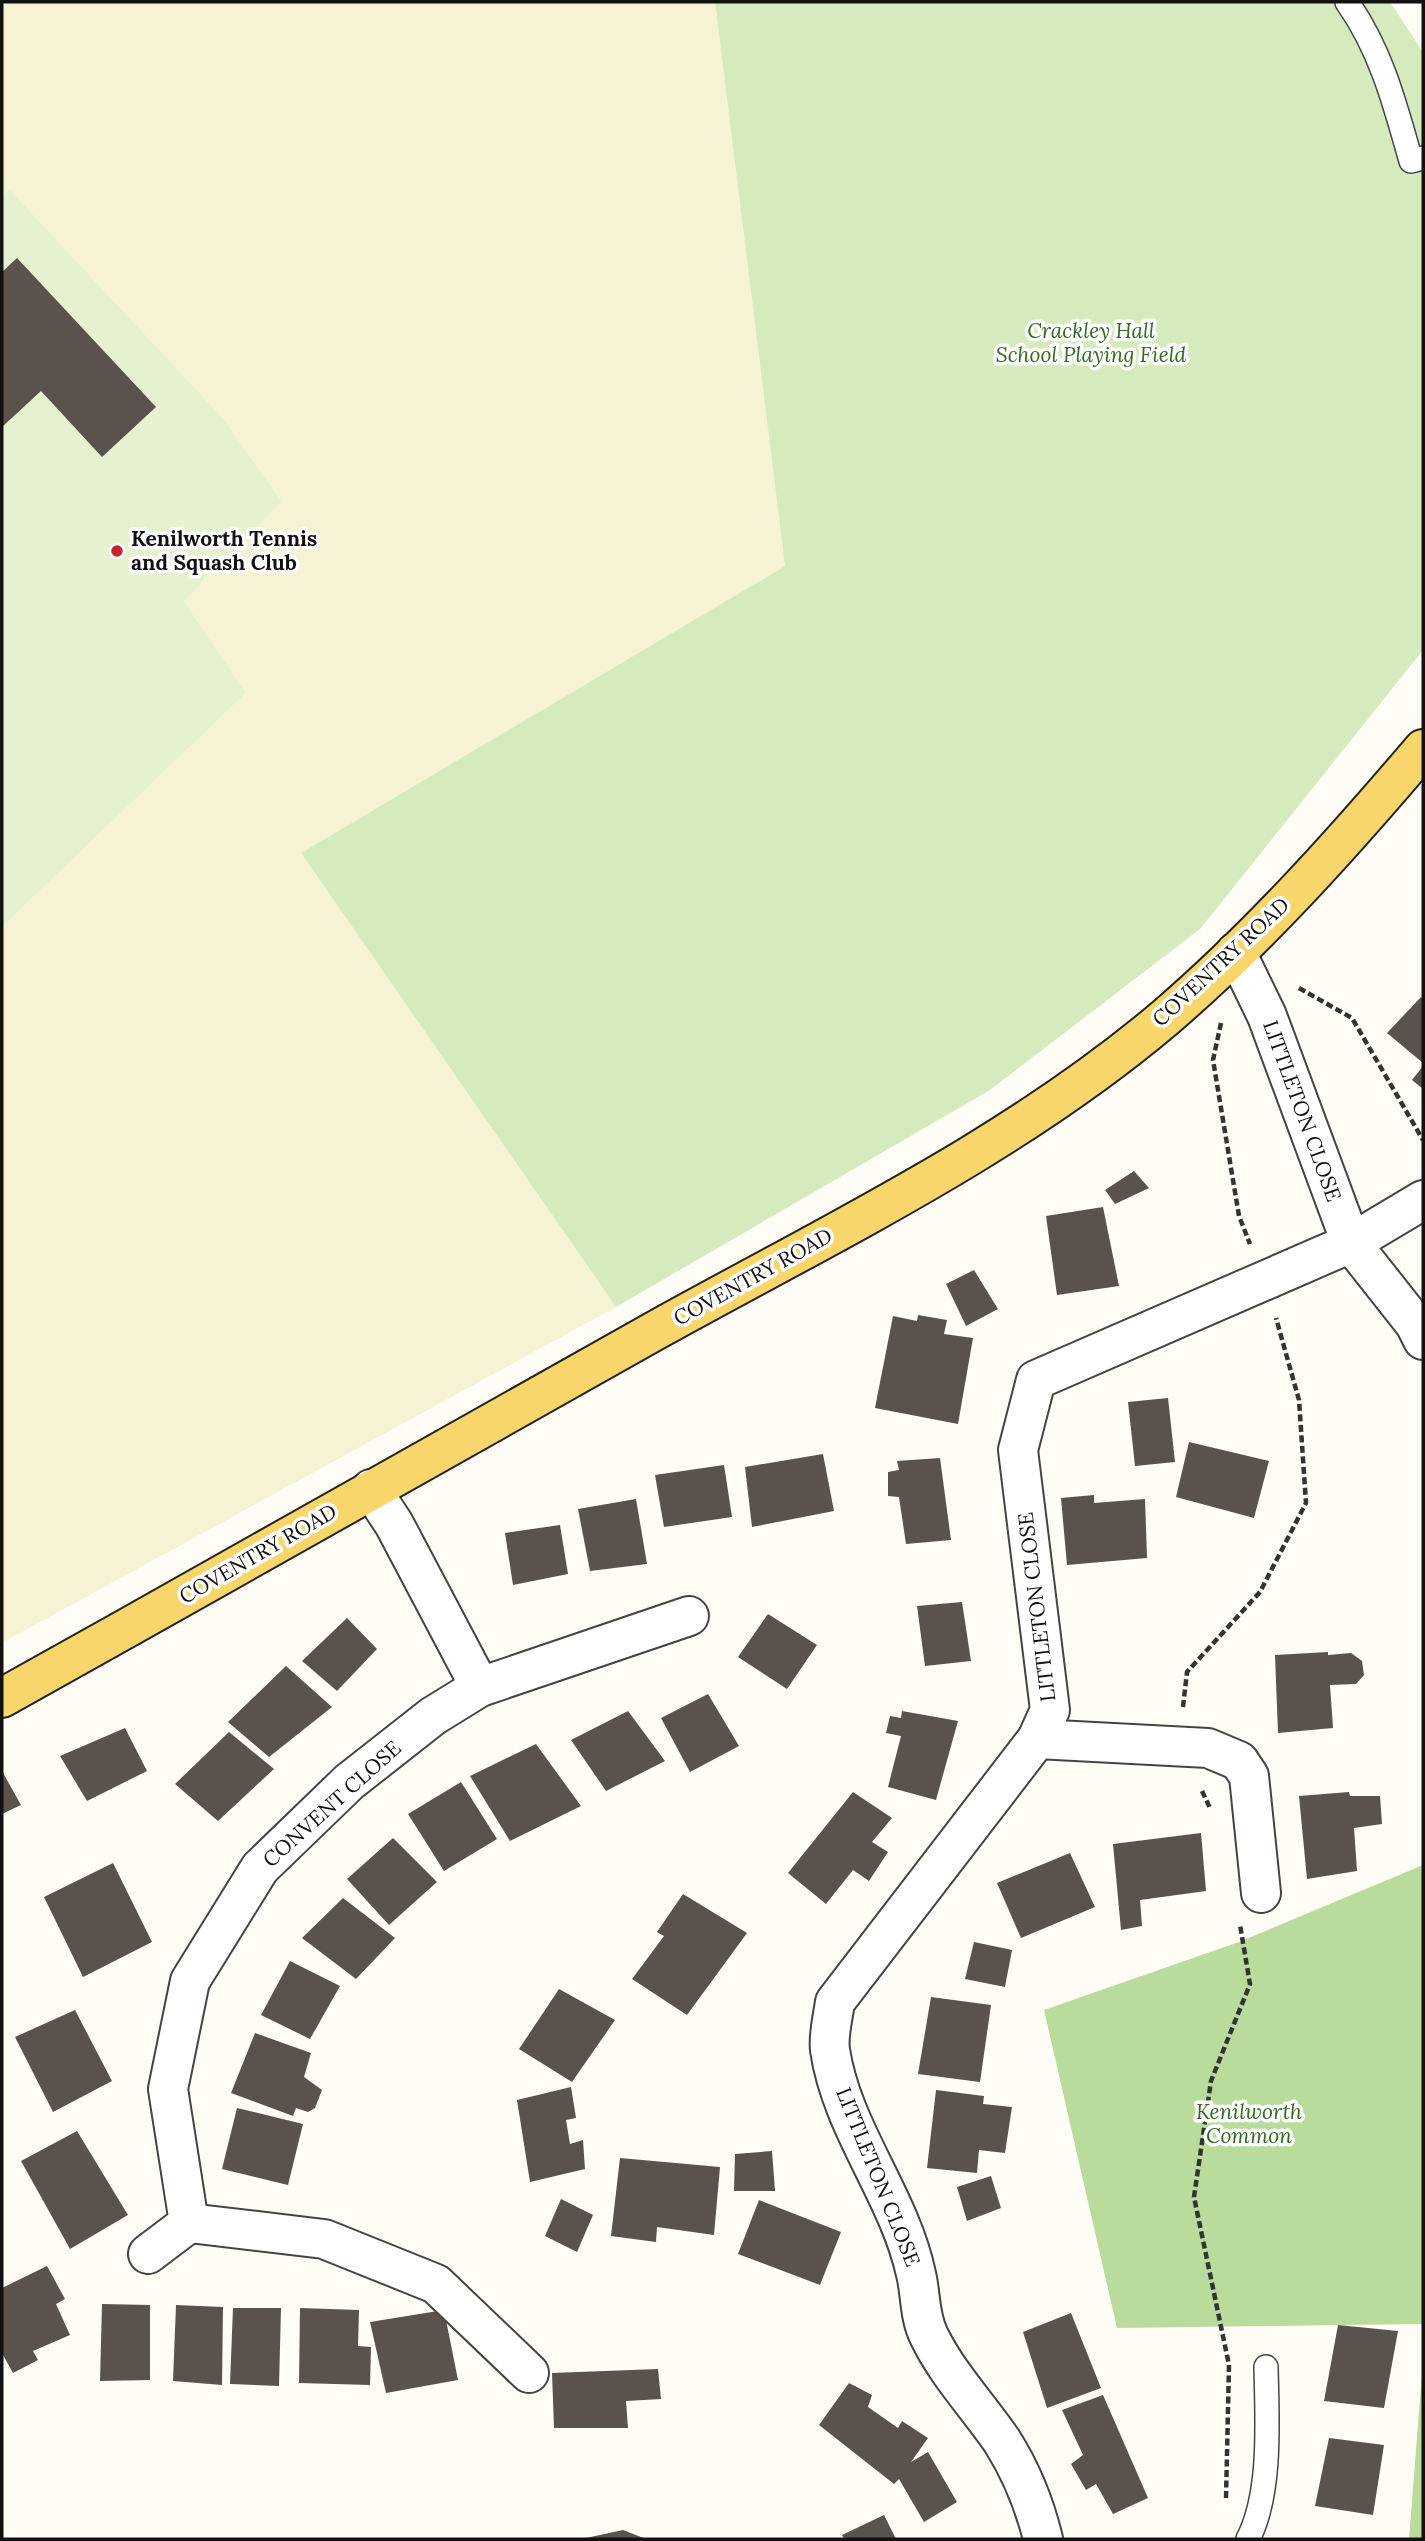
<svg xmlns="http://www.w3.org/2000/svg" width="1425" height="2541" viewBox="0 0 1425 2541" font-family="Lora,serif">
<style>
.farmland{fill:#f6f3d4}
.green{fill:#d5ebbd}
.forest{fill:#b9dc9c}
.pitch{fill:#e6f2cf}
.building{fill:#5a524d}
.lines{fill:none;stroke-linecap:round;stroke-linejoin:round}
.lane-casing{stroke:#444;stroke-width:26}
.street-casing{stroke:#444;stroke-width:42}
.primary-casing{stroke:#222;stroke-width:42}
.path{stroke:#333;stroke-width:4.5;stroke-dasharray:7 3.5;stroke-linecap:butt}
.lane{stroke:#fff;stroke-width:23}
.street{stroke:#fff;stroke-width:38}
.primary{stroke:#f9d66b;stroke-width:38}
.poi-dot{fill:#c4262e;stroke:#fff;stroke-width:2.5}
.labels{text-anchor:middle;stroke-width:7;stroke-linejoin:round;paint-order:stroke}
.park-label{font-size:21px;font-style:italic;fill:#2f6b1f;stroke:#fff}
.poi-label{font-size:21px;font-weight:bold;fill:#111;stroke:#fff;text-anchor:start}
.street-label{font-size:21px;fill:#111;stroke:#fff}
</style>
<rect width="100%" height="100%" fill="#fffdf5"/>
<path class="farmland" d="M 2,2 L 715,2 L 785,566 L 301,853 L 616,1307 L 2,1643 L 2,927 L 246,693 L 184,601 L 282,502 L 223,418 L 10,190 L 2,194 Z"/>
<path class="green" d="M 715,2 L 1390,2 L 1423,52 L 1423,650 L 1200,929 L 990,1090 L 616,1307 L 301,853 L 785,566 Z"/>
<g class="forest">
<path d="M 1423,1865 L 1423,2324 L 1117,2328 L 1044,2010 L 1239,1942 Z"/>
<path d="M 1423,2361 L 1423,2539 L 1409,2539 Z"/>
</g>
<path class="pitch" d="M 10,190 L 223,418 L 282,502 L 184,601 L 246,693 L 2,927 L 2,194 Z"/>
<g class="building">
<path d="M 17,258 L 156,407 L 102,457 L 41,391 L 2,427 L 2,272 Z"/>
<path d="M 1421,997 L 1423,999 L 1423,1063 L 1387,1033 Z"/>
<path d="M 1423,1066 L 1423,1089 L 1412,1080 Z"/>
<path d="M 1134,1171 L 1149,1188 L 1115,1204 L 1105,1190 Z"/>
<path d="M 1103,1207 L 1119,1286 L 1057,1295 L 1046,1216 Z"/>
<path d="M 974,1270 L 998,1309 L 966,1326 L 946,1284 Z"/>
<path d="M 918,1315 L 947,1320 L 944,1334 L 973,1338 L 958,1424 L 875,1408 L 893,1316 L 917,1321 Z"/>
<path d="M 1168,1398 L 1175,1462 L 1135,1466 L 1128,1402 Z"/>
<path d="M 1189,1442 L 1269,1461 L 1254,1518 L 1176,1497 Z"/>
<path d="M 823,1454 L 834,1511 L 752,1527 L 745,1467 Z"/>
<path d="M 940,1458 L 951,1540 L 906,1544 L 899,1497 L 888,1496 L 888,1472 L 899,1470 L 897,1461 Z"/>
<path d="M 724,1465 L 732,1517 L 664,1527 L 655,1475 Z"/>
<path d="M 1094,1495 L 1094,1503 L 1145,1499 L 1147,1558 L 1067,1565 L 1061,1498 Z"/>
<path d="M 636,1499 L 647,1564 L 590,1571 L 578,1509 Z"/>
<path d="M 560,1525 L 568,1574 L 513,1585 L 505,1533 Z"/>
<path d="M 962,1602 L 971,1661 L 925,1666 L 917,1606 Z"/>
<path d="M 768,1614 L 817,1645 L 787,1689 L 738,1657 Z"/>
<path d="M 347,1618 L 377,1649 L 337,1691 L 302,1661 Z"/>
<path d="M 1328,1652 L 1328,1655 L 1351,1653 L 1362,1661 L 1364,1675 L 1356,1684 L 1330,1685 L 1333,1728 L 1278,1733 L 1275,1655 Z"/>
<path d="M 286,1666 L 332,1707 L 269,1757 L 228,1722 Z"/>
<path d="M 708,1694 L 739,1746 L 690,1772 L 661,1718 Z"/>
<path d="M 628,1711 L 665,1761 L 606,1791 L 571,1740 Z"/>
<path d="M 902,1711 L 958,1721 L 936,1800 L 888,1787 L 901,1736 L 886,1733 L 890,1716 L 901,1718 Z"/>
<path d="M 125,1728 L 147,1771 L 87,1801 L 60,1756 Z"/>
<path d="M 229,1732 L 274,1769 L 218,1821 L 175,1784 Z"/>
<path d="M 536,1744 L 581,1806 L 510,1841 L 470,1776 Z"/>
<path d="M 2,1771 L 21,1805 L 2,1814 Z"/>
<path d="M 461,1782 L 497,1839 L 444,1871 L 408,1814 Z"/>
<path d="M 853,1792 L 892,1818 L 872,1842 L 888,1852 L 869,1881 L 853,1870 L 826,1904 L 788,1873 Z"/>
<path d="M 1349,1792 L 1350,1796 L 1380,1796 L 1382,1824 L 1354,1828 L 1357,1871 L 1307,1879 L 1299,1796 Z"/>
<path d="M 1201,1833 L 1206,1891 L 1140,1900 L 1142,1926 L 1121,1930 L 1113,1844 Z"/>
<path d="M 393,1838 L 437,1882 L 389,1925 L 347,1879 Z"/>
<path d="M 1070,1853 L 1095,1907 L 1021,1938 L 997,1883 Z"/>
<path d="M 113,1863 L 152,1942 L 83,1977 L 44,1897 Z"/>
<path d="M 683,1894 L 747,1933 L 687,2015 L 632,1979 L 664,1936 L 657,1932 Z"/>
<path d="M 343,1898 L 395,1938 L 356,1979 L 302,1938 Z"/>
<path d="M 974,1942 L 1012,1950 L 1005,1987 L 965,1979 Z"/>
<path d="M 290,1961 L 340,1986 L 310,2039 L 261,2015 Z"/>
<path d="M 559,1989 L 615,2020 L 572,2082 L 519,2049 Z"/>
<path d="M 931,1997 L 991,2005 L 980,2082 L 918,2074 Z"/>
<path d="M 75,2010 L 112,2081 L 53,2112 L 15,2037 Z"/>
<path d="M 255,2033 L 311,2053 L 304,2077 L 322,2090 L 315,2108 L 308,2112 L 296,2108 L 293,2116 L 231,2093 Z"/>
<path d="M 571,2087 L 576,2118 L 566,2120 L 570,2144 L 583,2140 L 585,2169 L 530,2182 L 517,2100 Z"/>
<path d="M 936,2090 L 984,2096 L 983,2104 L 1012,2107 L 1005,2153 L 979,2150 L 977,2173 L 927,2168 Z"/>
<path d="M 237,2108 L 303,2124 L 288,2185 L 222,2169 Z"/>
<path d="M 77,2131 L 128,2215 L 70,2249 L 21,2161 Z"/>
<path d="M 772,2151 L 775,2191 L 734,2191 L 735,2154 Z"/>
<path d="M 620,2158 L 720,2167 L 714,2235 L 657,2227 L 656,2242 L 611,2236 Z"/>
<path d="M 991,2176 L 1001,2208 L 967,2221 L 957,2187 Z"/>
<path d="M 561,2199 L 593,2215 L 577,2252 L 545,2236 Z"/>
<path d="M 759,2200 L 841,2232 L 820,2285 L 738,2254 Z"/>
<path d="M 47,2266 L 65,2299 L 56,2304 L 70,2335 L 33,2351 L 38,2360 L 13,2373 L 2,2353 L 2,2288 Z"/>
<path d="M 102,2304 L 150,2305 L 150,2380 L 100,2381 Z"/>
<path d="M 176,2305 L 223,2307 L 222,2385 L 173,2381 Z"/>
<path d="M 233,2308 L 281,2308 L 279,2386 L 230,2384 Z"/>
<path d="M 300,2308 L 359,2310 L 358,2346 L 371,2347 L 370,2385 L 299,2383 Z"/>
<path d="M 444,2310 L 458,2380 L 386,2393 L 370,2322 Z"/>
<path d="M 1071,2313 L 1101,2388 L 1047,2408 L 1023,2332 Z"/>
<path d="M 1338,2325 L 1398,2331 L 1384,2408 L 1324,2401 Z"/>
<path d="M 658,2369 L 661,2399 L 626,2401 L 628,2428 L 554,2428 L 552,2373 Z"/>
<path d="M 849,2383 L 872,2395 L 868,2407 L 898,2428 L 902,2421 L 928,2438 L 911,2462 L 928,2452 L 957,2502 L 924,2522 L 899,2479 L 894,2484 L 819,2425 Z"/>
<path d="M 1103,2395 L 1148,2498 L 1113,2514 L 1096,2484 L 1086,2490 L 1071,2464 L 1083,2455 L 1062,2410 Z"/>
<path d="M 1329,2438 L 1384,2445 L 1373,2515 L 1315,2506 Z"/>
<path d="M 884,2515 L 896,2539 L 844,2539 L 842,2535 Z"/>
<path d="M 623,2530 L 646,2539 L 587,2539 L 586,2538 Z"/>
</g>
<g class="lines">
<defs>
<g id="lane">
<path d="M 1347,2 C 1381,50 1395,104 1411,161 L 1423,158"/>
<path d="M 1248,2539 C 1272,2493 1267,2418 1266,2367"/>
</g>
<g id="street">
<path d="M 1423,1200 L 1351,1243 L 1415,1324 L 1423,1340"/>
<path d="M 371,1489 L 394,1524 L 480,1687"/>
<path d="M 1037,1739 L 1208,1748 L 1239,1761 L 1249,1776 L 1261,1893"/>
<path d="M 189,2223 L 324,2239 L 436,2284 L 529,2373"/>
<path d="M 148,2254 L 189,2223 L 168,2089 L 190,1981 L 260,1868 L 349,1782 L 433,1716 L 480,1687 L 689,1616"/>
<path d="M 1043,2539 C 1035,2506 1021,2471 1002,2441 C 978,2406 948,2375 929,2336 C 919,2316 921,2294 916,2274 C 899,2195 842,2130 830,2050 C 828,2035 833,2017 835,2002 L 1037,1739 L 1050,1710 L 1018,1450 L 1036,1380 L 1351,1243 L 1267,1016 L 1236,952"/>
</g>
<path id="primary" d="M 2,1698 C 221,1576 438,1451 658,1329 C 831,1233 1014,1146 1166,1017 C 1260,936 1343,843 1423,749"/>
</defs>
<use href="#lane" class="lane-casing"/>
<use href="#street" class="street-casing"/>
<use href="#primary" class="primary-casing"/>
<g class="path">
<path d="M 1299,988 L 1352,1018 L 1423,1140"/>
<path d="M 1221,1023 L 1213,1060 L 1239,1216 L 1250,1244"/>
<path d="M 1183,1707 L 1187,1672 L 1260,1592 L 1306,1503 L 1299,1400 L 1276,1318"/>
<path d="M 1202,1791 L 1210,1808"/>
<path d="M 1226,2498 L 1229,2365 L 1194,2197 L 1211,2081 L 1250,1984 L 1240,1925"/>
</g>
<use href="#lane" class="lane"/>
<use href="#street" class="street"/>
<use href="#primary" class="primary"/>
</g>
<circle class="poi-dot" cx="117" cy="551" r="7"/>
<g class="labels">
<g class="park-label">
<text x="1091" y="338">Crackley Hall<tspan x="1091" dy="24">School Playing Field</tspan></text>
<text x="1249" y="2119">Kenilworth<tspan x="1249" dy="24">Common</tspan></text>
</g>
<g class="poi-label">
<text x="131" y="546">Kenilworth Tennis<tspan x="131" dy="24">and Squash Club</tspan></text>
</g>
<g class="street-label">
<text transform="translate(1221 962) rotate(-43)" y="7">COVENTRY ROAD</text>
<text transform="translate(1302 1111) rotate(70)" y="7">LITTLETON CLOSE</text>
<text transform="translate(753 1277) rotate(-29)" y="7">COVENTRY ROAD</text>
<text transform="translate(258 1554) rotate(-30)" y="7">COVENTRY ROAD</text>
<text transform="translate(1037 1607) rotate(-97)" y="7">LITTLETON CLOSE</text>
<text transform="translate(332 1804) rotate(-42)" y="7">CONVENT CLOSE</text>
<text transform="translate(878 2177) rotate(68)" y="7">LITTLETON CLOSE</text>
</g>
</g>
<rect width="1425" height="2541" fill="none" stroke="#111111" stroke-width="7"/>
</svg>
